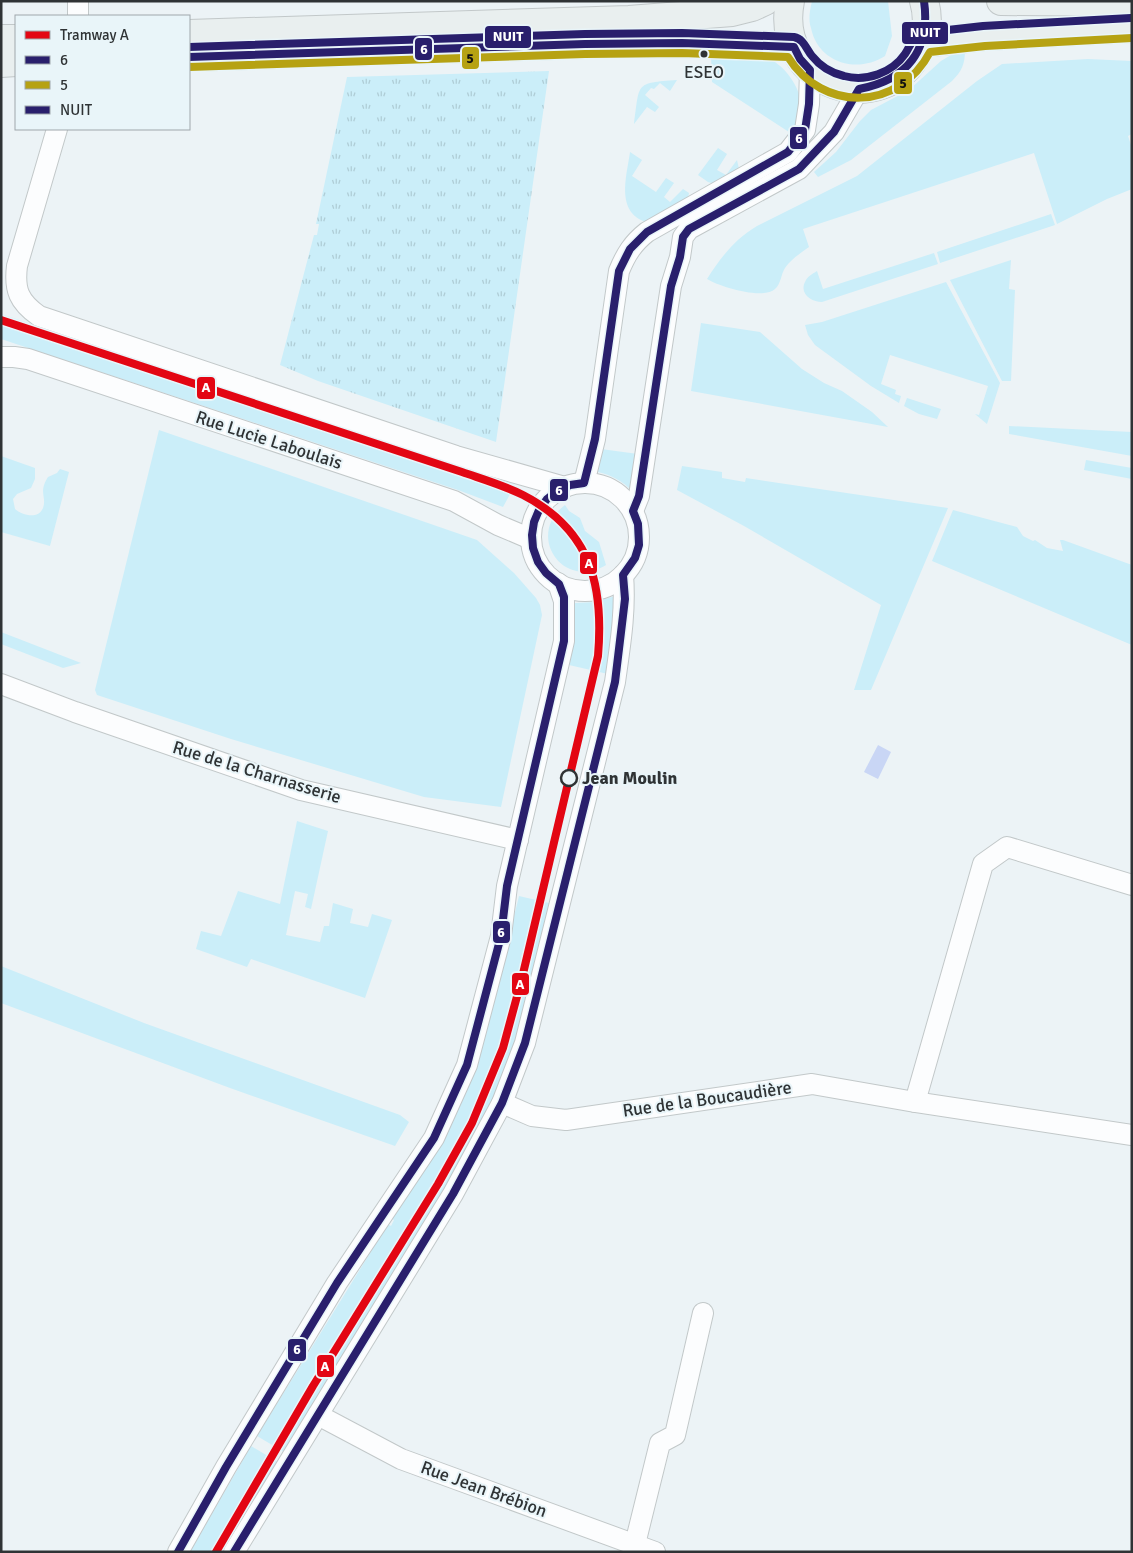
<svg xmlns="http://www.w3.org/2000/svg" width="1133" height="1553" viewBox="0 0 1133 1553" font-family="Signika,sans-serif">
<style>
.green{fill:#cbeef9}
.park{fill:url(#park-tufts)}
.water{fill:#c9d6f5}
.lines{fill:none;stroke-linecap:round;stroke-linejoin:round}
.minor-casing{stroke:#c2c8c9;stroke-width:22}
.secondary-casing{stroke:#c2c8c9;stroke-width:30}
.minor{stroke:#fcfdfe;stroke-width:20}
.secondary{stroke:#e9efef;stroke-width:28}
.bus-1-casing{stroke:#e9f5f9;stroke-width:11}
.bus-2-casing{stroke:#e9f5f9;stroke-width:11}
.bus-3-casing{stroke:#e9f5f9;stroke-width:11}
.bus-1{stroke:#291f6c;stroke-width:8}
.bus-2{stroke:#b6a213;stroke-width:8}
.bus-3{stroke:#291f6c;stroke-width:8}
.tram-1-casing{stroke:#e9f5f9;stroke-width:11}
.tram-1{stroke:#e30613;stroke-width:8}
.bus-dot{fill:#2f3335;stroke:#e9f5f9;stroke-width:2}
.stop-dot{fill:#e9f5f9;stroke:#2f3335;stroke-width:2.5}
.labels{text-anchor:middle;stroke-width:4;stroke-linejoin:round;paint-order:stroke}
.bus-label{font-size:17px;fill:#2f3335;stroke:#e9f5f9}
.street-label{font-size:18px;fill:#2f3335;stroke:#e9f5f9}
.stop-label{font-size:18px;font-weight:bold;fill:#2f3335;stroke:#e9f5f9;text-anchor:start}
.line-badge{stroke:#e9f5f9;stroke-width:2}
.badge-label{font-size:14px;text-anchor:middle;font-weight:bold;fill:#fff}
.pale-badge-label{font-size:14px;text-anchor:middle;font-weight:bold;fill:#111}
</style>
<defs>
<pattern id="park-tufts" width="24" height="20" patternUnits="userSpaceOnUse" patternTransform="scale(1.25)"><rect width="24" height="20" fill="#cbeef9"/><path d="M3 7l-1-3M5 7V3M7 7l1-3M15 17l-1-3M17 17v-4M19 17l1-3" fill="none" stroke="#afcdd6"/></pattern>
</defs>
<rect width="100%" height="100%" fill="#ecf3f6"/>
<g class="green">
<path d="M 812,1 L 888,1 L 892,36 L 885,56 C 857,74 818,63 811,28 C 808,19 810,10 812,1 Z"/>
<path d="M 965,50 C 965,64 962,71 952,81 L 851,160 L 818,177 L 814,172 L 836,152 L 860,121 L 871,110 L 909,90 L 941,61 L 951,55 Z"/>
<path d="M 711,56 C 727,56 751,55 766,58 C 785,63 805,93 801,113 C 800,120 795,128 792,134 L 712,82 Z"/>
<path d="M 1088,59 L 1132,61 L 1132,134 L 1128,136 L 1132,148 L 1132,189 L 1107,199 L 1057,224 L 1034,153 L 803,229 L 809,247 C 801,253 791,259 785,268 C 781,274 781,284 775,289 C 763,300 720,287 707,279 C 721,257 735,239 757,226 L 857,176 L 977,81 L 1002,64 Z"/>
<path d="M 677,80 L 670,91 L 660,83 L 654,89 L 651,88 L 645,95 L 659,107 L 655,112 L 647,107 L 634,124 C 640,83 634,83 677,80 Z"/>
<path d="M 718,148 L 727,154 L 717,170 L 726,175 L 737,160 L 739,169 L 715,184 L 708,182 L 698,175 Z"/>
<path d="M 630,152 L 642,160 L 632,176 L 656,192 L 666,178 L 674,183 L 664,197 L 670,202 L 683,189 L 689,193 L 688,198 L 646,222 C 615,212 627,175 630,152 Z"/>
<path d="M 1051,214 L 1055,225 L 940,263 L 937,252 Z"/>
<path d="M 934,253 L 938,264 L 822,302 C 812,302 799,294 805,282 C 807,277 812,274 817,271 L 823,289 Z"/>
<path d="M 1011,260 L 1009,289 L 1015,290 L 1011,381 L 1002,381 L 950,280 Z"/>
<path d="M 946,282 L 1000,383 L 987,424 L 975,414 L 979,415 L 988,386 L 890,355 L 881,384 L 896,390 L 895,394 L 901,396 L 899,403 L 871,386 L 815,345 L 808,335 L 805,325 L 822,322 Z"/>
<path d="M 1,314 L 492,476 L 515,485 L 503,507 L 458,490 L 1,339 Z"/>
<path d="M 701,323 L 760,332 L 802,369 L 824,383 L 842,391 L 872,412 L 888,427 L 691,391 Z"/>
<path d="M 907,398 L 941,409 L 937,419 L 919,414 L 904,406 Z"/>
<path d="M 1009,426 L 1132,432 L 1132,456 L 1009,434 Z"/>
<path d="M 159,430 L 477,540 L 514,573 L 536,598 L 540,605 L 542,615 L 501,807 L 424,797 L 231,739 L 97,695 L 95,690 Z"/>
<path d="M 601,449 L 638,454 L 632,491 C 623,481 611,475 598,472 Z"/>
<path d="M 1,456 L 35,468 L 35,479 L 31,488 L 17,494 L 13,499 L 15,509 C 22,515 38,520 43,508 C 47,496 38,493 48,477 L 57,473 L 60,469 L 69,472 L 50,546 L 1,532 Z"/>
<path d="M 1086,460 L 1132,468 L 1132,479 L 1084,470 Z"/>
<path d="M 682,466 L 722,472 L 722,478 L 745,482 L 746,478 L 948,508 L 871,690 L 854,690 L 881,605 L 744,526 L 677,490 Z"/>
<path d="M 565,505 L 569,511 L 580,518 L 585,531 L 599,542 L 606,565 C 563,591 525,535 565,505 Z"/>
<path d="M 953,510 L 1017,527 L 1023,536 L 1033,541 L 1035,540 L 1047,548 L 1063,551 L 1060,540 L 1063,540 L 1132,565 L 1132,645 L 932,561 Z"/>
<path d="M 615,596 L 616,615 L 608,674 L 569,665 L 575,629 L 575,603 L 595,602 Z"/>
<path d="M 1,632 L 81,663 L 63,668 L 1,644 Z"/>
<path d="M 297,821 L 328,831 L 311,909 L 305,907 L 308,894 L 295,891 L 286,935 L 320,942 L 324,926 L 329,926 L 333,903 L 353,909 L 350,923 L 368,927 L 372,914 L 392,920 L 365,998 L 251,959 L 247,967 L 196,949 L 201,931 L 221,936 L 238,891 L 280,904 Z"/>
<path d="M 519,896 L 549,903 L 516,1037 L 501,1081 L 477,1136 L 473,1134 L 471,1139 L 474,1141 L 284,1452 L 257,1436 L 388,1224 L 391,1226 L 394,1220 L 391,1218 L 491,1011 Z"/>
<path d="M 1,966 L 144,1023 L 400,1115 L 409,1122 L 395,1146 L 230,1088 L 1,1003 Z"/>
<path d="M 251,1446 L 278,1462 L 226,1552 L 190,1552 Z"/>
</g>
<path class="park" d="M 549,71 L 496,442 L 318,381 L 280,365 L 314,235 L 317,235 L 319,224 L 316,224 L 347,77 Z"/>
<path class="water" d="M 878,745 L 891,752 L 878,779 L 864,772 Z"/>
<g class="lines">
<defs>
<g id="minor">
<path d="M 78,1 L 78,16"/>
<path d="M 57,129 L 17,266 C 14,290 19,302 39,316 L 456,456 L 565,487"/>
<path d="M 1,357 L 14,357 L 28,359 L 454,501 L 498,525 L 531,539"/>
<path d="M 584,483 L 595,439 L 619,271 C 626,254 633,243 647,232 L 788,152 L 805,130 L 809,104 L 810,70"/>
<circle cx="585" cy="537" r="54"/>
<path d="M 633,511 L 639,496 L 671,286 L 680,257 L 683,237 L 689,229 L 799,169 L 834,132 L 859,89"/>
<path d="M 1,684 L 75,712 L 301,790 L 518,840"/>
<path d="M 915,1102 L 983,864 L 1007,847 L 1132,885"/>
<path d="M 502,1103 L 532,1116 L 566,1120 L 812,1084 L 915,1102 L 1132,1135"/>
<path d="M 318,1415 L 401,1459 L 655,1552"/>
<path d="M 635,1544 L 660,1443 L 675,1435 L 703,1313"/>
<path d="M 178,1552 L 226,1467 L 337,1283 L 434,1138 L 467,1065 L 501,936 L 507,886 L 564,641 L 564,601 L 558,583"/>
<path d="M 234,1552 L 453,1194 L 502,1103 L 525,1043 L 615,682 C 620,646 626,611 623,575"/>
</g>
<g id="secondary">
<path d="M 790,1 C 773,85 883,123 919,50 C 927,35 929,18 924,1"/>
<path d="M 1001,1 L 1132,2"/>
<path d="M 189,34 L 629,20 L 732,12 L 752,7 L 765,1"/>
<path d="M 1,39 L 16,39"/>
<path d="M 923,43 L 984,36 L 1132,28"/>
<path d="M 189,57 L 585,44 L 682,43 L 794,47"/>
<path d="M 1,63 L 16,62"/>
</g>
</defs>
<use href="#minor" class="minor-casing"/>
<use href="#secondary" class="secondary-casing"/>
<use href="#minor" class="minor"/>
<use href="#secondary" class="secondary"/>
<defs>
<g id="bus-1">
<path d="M 178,1552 L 226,1467 L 337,1283 L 434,1138 L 467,1065 L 501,936 L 507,886 L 564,641 L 564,597 L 559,584 L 546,573 L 538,562 L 533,548 L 532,535 L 534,522 L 539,510 L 547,499 L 557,491 L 570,485 L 584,483 L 595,439 L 619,271 L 630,249 L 647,232 L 788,152 L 805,130 L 809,104 L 810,70 L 800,59 L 794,47 L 682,43 L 585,44 L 189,57"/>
<path d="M 234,1552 L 453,1194 L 502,1103 L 525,1043 L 615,682 L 625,599 L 623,575 L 635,558 L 639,545 L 638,524 L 633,511 L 639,496 L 671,286 L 680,257 L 683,237 L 689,229 L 799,169 L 834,132 L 859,89 C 907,80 931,50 924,1"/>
</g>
<path id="bus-2" d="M 189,67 L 585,54 L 682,53 L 788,57 C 823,113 899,111 930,52 L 985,46 L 1132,38"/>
<path id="bus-3" d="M 189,47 L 585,34 L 682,33 L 794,37 C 804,39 806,49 812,56 C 820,66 831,73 844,76 C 866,82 892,73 905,54 C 910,47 912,37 921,33 L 983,26 L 1131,18"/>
</defs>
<use href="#bus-1" class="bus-1-casing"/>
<use href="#bus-2" class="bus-2-casing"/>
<use href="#bus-3" class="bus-3-casing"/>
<use href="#bus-1" class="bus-1"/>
<use href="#bus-2" class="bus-2"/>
<use href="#bus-3" class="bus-3"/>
<defs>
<path id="tram-1" d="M 1,320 L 462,472 C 482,479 503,485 523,495 C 591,530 604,585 598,656 L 522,978 L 503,1048 L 472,1123 L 438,1184 L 313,1386 L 216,1552"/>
</defs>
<use href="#tram-1" class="tram-1-casing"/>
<use href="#tram-1" class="tram-1"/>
</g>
<circle class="bus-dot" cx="704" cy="54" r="4.5"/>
<circle class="stop-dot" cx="569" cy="778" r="8"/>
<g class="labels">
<g class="bus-label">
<text x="704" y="78">ESEO</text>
</g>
<g class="street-label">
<text transform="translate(269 440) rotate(18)" y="6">Rue Lucie Laboulais</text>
<text transform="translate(257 772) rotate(17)" y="6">Rue de la Charnasserie</text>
<text transform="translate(707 1099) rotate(-8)" y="6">Rue de la Boucaudière</text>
<text transform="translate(484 1489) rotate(20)" y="6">Rue Jean Brébion</text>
</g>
<g class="stop-label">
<text x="582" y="784">Jean Moulin</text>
</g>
</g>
<g class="line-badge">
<rect x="901" y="21" width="48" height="24" rx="5" fill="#291f6c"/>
<rect x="484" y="25" width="48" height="24" rx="5" fill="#291f6c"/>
<rect x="414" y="37" width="19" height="24" rx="5" fill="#291f6c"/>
<rect x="461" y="46" width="19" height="24" rx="5" fill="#b6a213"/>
<rect x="893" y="71" width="20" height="24" rx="5" fill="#b6a213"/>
<rect x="789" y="126" width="19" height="24" rx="5" fill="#291f6c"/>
<rect x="196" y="376" width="20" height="24" rx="5" fill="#e30613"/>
<rect x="549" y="478" width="20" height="24" rx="5" fill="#291f6c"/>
<rect x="579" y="551" width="19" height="24" rx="5" fill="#e30613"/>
<rect x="492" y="920" width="19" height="24" rx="5" fill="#291f6c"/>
<rect x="511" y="972" width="19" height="24" rx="5" fill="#e30613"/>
<rect x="287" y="1338" width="20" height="24" rx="5" fill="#291f6c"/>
<rect x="316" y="1354" width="19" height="24" rx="5" fill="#e30613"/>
</g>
<g class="badge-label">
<text x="925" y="37">NUIT</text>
<text x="508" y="41">NUIT</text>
<text x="424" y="54">6</text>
<text x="799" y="143">6</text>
<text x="206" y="392">A</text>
<text x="559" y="495">6</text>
<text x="589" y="568">A</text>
<text x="501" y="937">6</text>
<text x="520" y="989">A</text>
<text x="297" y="1354">6</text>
<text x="325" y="1371">A</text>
</g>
<g class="pale-badge-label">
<text x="470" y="63">5</text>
<text x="903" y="88">5</text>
</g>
<rect width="1133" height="1553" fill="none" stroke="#2f3335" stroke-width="5"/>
<rect x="15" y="15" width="175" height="115" fill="#e9f5f9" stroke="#9fa7ab"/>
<rect x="25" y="31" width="25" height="8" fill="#e30613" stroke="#9fa7ab"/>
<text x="60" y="40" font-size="15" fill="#2f3335">Tramway A</text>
<rect x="25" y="56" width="25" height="8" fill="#291f6c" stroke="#9fa7ab"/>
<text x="60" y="65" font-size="15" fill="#2f3335">6</text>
<rect x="25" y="81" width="25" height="8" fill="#b6a213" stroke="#9fa7ab"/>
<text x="60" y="90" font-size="15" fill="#2f3335">5</text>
<rect x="25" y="106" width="25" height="8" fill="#291f6c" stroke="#9fa7ab"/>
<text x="60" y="115" font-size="15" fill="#2f3335">NUIT</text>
</svg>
